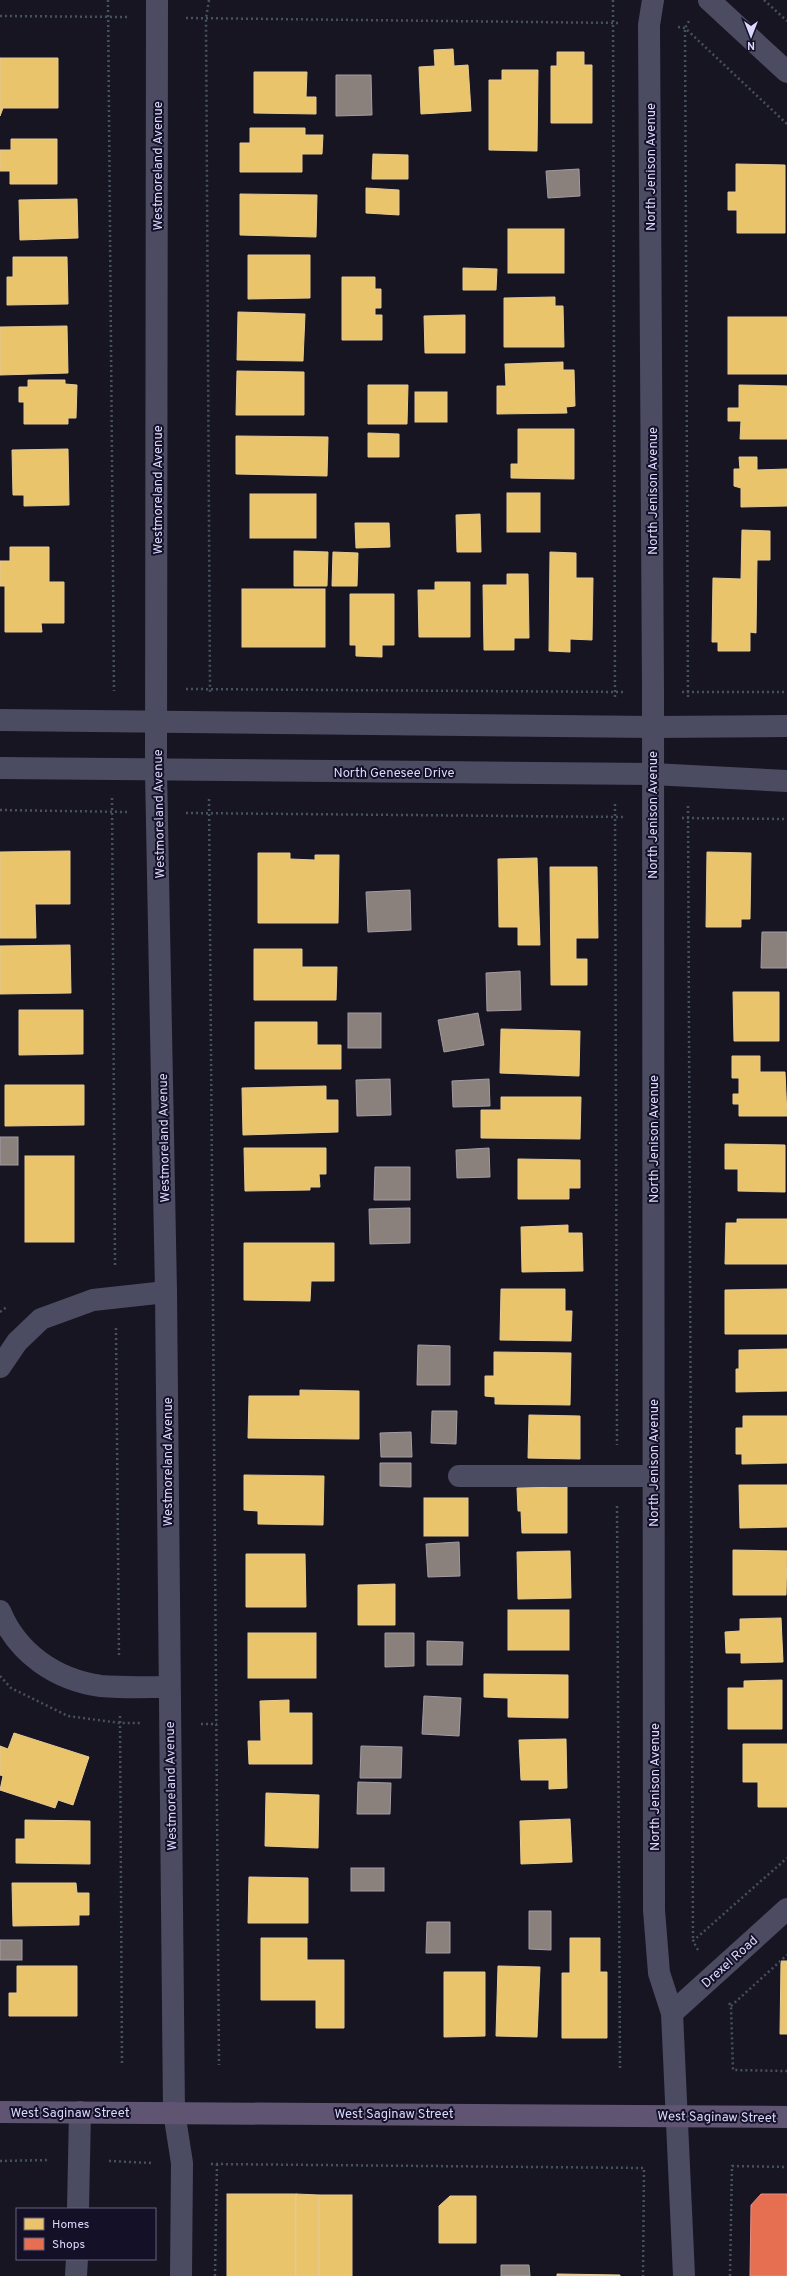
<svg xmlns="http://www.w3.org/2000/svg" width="787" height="2276" viewBox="0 0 787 2276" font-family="Overpass,sans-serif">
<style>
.homes{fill:#e9c46a;stroke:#e5ca96}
.shops{fill:#e76f51;stroke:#e38e85}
.industry{fill:#8a817c;stroke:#a29ba3}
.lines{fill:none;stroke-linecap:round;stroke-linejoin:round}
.path{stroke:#46515f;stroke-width:2.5;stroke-dasharray:2 3;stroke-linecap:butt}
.minor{stroke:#4b4b62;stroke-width:22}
.major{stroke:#5f5573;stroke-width:22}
.labels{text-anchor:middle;stroke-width:4;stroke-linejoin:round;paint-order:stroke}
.street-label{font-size:13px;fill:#dbd8fe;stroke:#141027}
</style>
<rect width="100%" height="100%" fill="#181522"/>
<g class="homes">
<path d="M 453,49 L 454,66 L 468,65 L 471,111 L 421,114 L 419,67 L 435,66 L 434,50 Z"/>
<path d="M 557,52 L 584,52 L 584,65 L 592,65 L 592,123 L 551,123 L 551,66 L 557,66 Z"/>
<path d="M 0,58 L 58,58 L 58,108 L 3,108 L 0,116 Z"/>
<path d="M 502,70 L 538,70 L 537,151 L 489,150 L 489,80 L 502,80 Z"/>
<path d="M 254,72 L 307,72 L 306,97 L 316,97 L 316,114 L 254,113 Z"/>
<path d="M 250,128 L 305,128 L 305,135 L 323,135 L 322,154 L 302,154 L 302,172 L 240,172 L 240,143 L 250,143 Z"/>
<path d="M 11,139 L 57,139 L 57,184 L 10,184 L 10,171 L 0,171 L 0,150 L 11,150 Z"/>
<path d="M 373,154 L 408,155 L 408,179 L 372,179 Z"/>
<path d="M 736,164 L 785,165 L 785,233 L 737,233 L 737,210 L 728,210 L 728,192 L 736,192 Z"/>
<path d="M 366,188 L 399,190 L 399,215 L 366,213 Z"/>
<path d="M 240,194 L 317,195 L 316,237 L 240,235 Z"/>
<path d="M 77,199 L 78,238 L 20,240 L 19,200 Z"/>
<rect x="508" y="229" width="56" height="44"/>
<path d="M 248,255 L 310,255 L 310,298 L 248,299 Z"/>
<path d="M 13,257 L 67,257 L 68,304 L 7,305 L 7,277 L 13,277 Z"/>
<path d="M 463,268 L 497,269 L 496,290 L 463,290 Z"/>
<path d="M 342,277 L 375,277 L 375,289 L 381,289 L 381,308 L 375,308 L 375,315 L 382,315 L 382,340 L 342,340 Z"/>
<path d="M 555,297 L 555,306 L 563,306 L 564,347 L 504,347 L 504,298 Z"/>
<path d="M 238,312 L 305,314 L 303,361 L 237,360 Z"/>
<path d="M 465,315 L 465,353 L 425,353 L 424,316 Z"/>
<rect x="728" y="317" width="59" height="57"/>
<path d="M 67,326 L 68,373 L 0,375 L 0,327 Z"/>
<path d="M 563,362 L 563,370 L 574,370 L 575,406 L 566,407 L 567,413 L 497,414 L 497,386 L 506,386 L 505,364 Z"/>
<path d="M 237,371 L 304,372 L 304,415 L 236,415 Z"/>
<path d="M 28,380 L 65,380 L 65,384 L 77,385 L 76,418 L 68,418 L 68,424 L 24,424 L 24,402 L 19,402 L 19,387 L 28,387 Z"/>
<path d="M 368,385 L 408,385 L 407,424 L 368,424 Z"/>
<path d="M 739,385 L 787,386 L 787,439 L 740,439 L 741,421 L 728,421 L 728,408 L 739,408 Z"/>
<rect x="415" y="392" width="32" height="30"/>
<path d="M 518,429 L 574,429 L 574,479 L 511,478 L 511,464 L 518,464 Z"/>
<path d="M 368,433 L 399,434 L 399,457 L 368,457 Z"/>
<path d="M 236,436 L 328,437 L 327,476 L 236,474 Z"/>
<path d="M 68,449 L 69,505 L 24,506 L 24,495 L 13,495 L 12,450 Z"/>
<path d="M 739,457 L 757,457 L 757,470 L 787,469 L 787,506 L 741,507 L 741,488 L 734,486 L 734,469 L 740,469 Z"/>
<rect x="507" y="493" width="33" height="39"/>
<rect x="250" y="494" width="66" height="44"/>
<path d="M 480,514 L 481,552 L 457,552 L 456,515 Z"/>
<path d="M 355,523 L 389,523 L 390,547 L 356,548 Z"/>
<path d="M 742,530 L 770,531 L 770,560 L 757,560 L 756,633 L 750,632 L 750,651 L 718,651 L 718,642 L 712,642 L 713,578 L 741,579 Z"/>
<path d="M 10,547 L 49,547 L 49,582 L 64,582 L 64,623 L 41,623 L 42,632 L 5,632 L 5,586 L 0,586 L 0,561 L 10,561 Z"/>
<path d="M 294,551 L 328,552 L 327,586 L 294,586 Z"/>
<path d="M 333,552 L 358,553 L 357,586 L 332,586 Z"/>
<path d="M 550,552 L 576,553 L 576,578 L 593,578 L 592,640 L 570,639 L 570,652 L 549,651 Z"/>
<path d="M 507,574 L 528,574 L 529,638 L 514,638 L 514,650 L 484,650 L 483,585 L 507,585 Z"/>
<path d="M 435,582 L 470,582 L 470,637 L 419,637 L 418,590 L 435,590 Z"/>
<rect x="242" y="589" width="83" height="58"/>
<path d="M 350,594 L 394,594 L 394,645 L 382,645 L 382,657 L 356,656 L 356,645 L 350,645 Z"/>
<path d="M 70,851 L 70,904 L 35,904 L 36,938 L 0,938 L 0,852 Z"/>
<path d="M 707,852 L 751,853 L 750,919 L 741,919 L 741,927 L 706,927 Z"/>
<path d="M 258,853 L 290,853 L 290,859 L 315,860 L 315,855 L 339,855 L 338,923 L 258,923 Z"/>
<path d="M 537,858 L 540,945 L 518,945 L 518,927 L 499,927 L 498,859 Z"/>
<path d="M 550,867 L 597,867 L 598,938 L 576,938 L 576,959 L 587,959 L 587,985 L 551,985 Z"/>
<path d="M 70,945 L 71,993 L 0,994 L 0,946 Z"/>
<path d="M 254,949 L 302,949 L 302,967 L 337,967 L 336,1000 L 254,1000 Z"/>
<path d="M 733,992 L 779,992 L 779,1041 L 734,1041 Z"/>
<path d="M 19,1010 L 83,1010 L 83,1054 L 19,1055 Z"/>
<path d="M 255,1022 L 317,1022 L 317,1045 L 341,1045 L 341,1069 L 255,1069 Z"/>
<path d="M 501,1029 L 580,1031 L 579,1076 L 500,1073 Z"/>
<path d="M 732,1056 L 760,1056 L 760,1072 L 785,1072 L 787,1116 L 739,1116 L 739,1104 L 733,1104 L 733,1094 L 739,1094 L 739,1078 L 732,1078 Z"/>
<path d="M 5,1085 L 84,1085 L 84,1125 L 5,1126 Z"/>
<path d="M 326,1086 L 326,1100 L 338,1100 L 338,1132 L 243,1135 L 242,1088 Z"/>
<path d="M 501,1097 L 581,1097 L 580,1139 L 481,1138 L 481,1110 L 501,1110 Z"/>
<path d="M 725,1144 L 785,1145 L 785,1192 L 738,1191 L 738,1169 L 725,1169 Z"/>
<path d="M 244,1148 L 326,1148 L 326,1174 L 319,1174 L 320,1187 L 310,1187 L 310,1190 L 245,1191 Z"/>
<rect x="25" y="1156" width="49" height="86"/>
<path d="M 518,1159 L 580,1160 L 580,1188 L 569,1188 L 569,1199 L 518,1199 Z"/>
<path d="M 737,1219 L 787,1219 L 787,1264 L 725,1264 L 726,1223 L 737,1223 Z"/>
<path d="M 568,1225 L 568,1233 L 582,1233 L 583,1271 L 522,1272 L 521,1227 Z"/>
<path d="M 244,1243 L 334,1243 L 334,1281 L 311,1281 L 310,1301 L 244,1300 Z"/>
<path d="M 501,1289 L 565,1289 L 565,1311 L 572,1311 L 571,1341 L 500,1340 Z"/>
<path d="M 787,1289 L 787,1334 L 725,1334 L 725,1290 Z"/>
<path d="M 787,1349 L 787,1391 L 736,1392 L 736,1369 L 739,1369 L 739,1350 Z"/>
<path d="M 494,1352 L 571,1353 L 570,1405 L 495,1404 L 495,1397 L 485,1396 L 485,1376 L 494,1376 Z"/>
<path d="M 300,1390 L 359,1391 L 359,1439 L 248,1438 L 249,1396 L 300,1396 Z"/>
<path d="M 529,1415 L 580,1416 L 580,1459 L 528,1458 Z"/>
<path d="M 743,1416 L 787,1416 L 787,1463 L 742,1464 L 742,1454 L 736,1454 L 736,1428 L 743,1428 Z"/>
<path d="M 244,1475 L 324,1476 L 323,1525 L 258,1524 L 258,1511 L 244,1510 Z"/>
<path d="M 739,1485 L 787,1485 L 787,1527 L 740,1528 Z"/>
<path d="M 567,1487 L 567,1533 L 522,1533 L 521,1511 L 518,1511 L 517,1488 Z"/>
<rect x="424" y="1498" width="44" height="38"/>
<path d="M 733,1550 L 787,1551 L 786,1595 L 733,1595 Z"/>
<path d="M 570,1551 L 571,1598 L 518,1599 L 517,1552 Z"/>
<path d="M 246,1554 L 305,1554 L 306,1607 L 246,1607 Z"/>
<path d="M 395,1584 L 395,1625 L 358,1625 L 358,1585 Z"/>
<rect x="508" y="1610" width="61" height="40"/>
<path d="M 781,1618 L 783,1662 L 741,1663 L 741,1653 L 726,1653 L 725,1632 L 740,1631 L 740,1619 Z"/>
<rect x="248" y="1633" width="68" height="45"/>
<path d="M 484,1674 L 568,1675 L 568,1718 L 508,1717 L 508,1698 L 484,1697 Z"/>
<path d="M 782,1680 L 782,1729 L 728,1729 L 728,1688 L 744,1688 L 744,1681 Z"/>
<path d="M 289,1700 L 289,1713 L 312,1713 L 312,1764 L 249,1764 L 248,1741 L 261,1741 L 260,1701 Z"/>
<path d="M 14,1733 L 89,1757 L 73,1805 L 58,1800 L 55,1808 L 0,1790 L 3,1776 L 0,1775 L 0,1746 L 8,1749 Z"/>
<path d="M 566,1739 L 567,1788 L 549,1789 L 549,1780 L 521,1780 L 519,1740 Z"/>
<path d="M 743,1744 L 787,1744 L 787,1807 L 758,1807 L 758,1782 L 743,1782 Z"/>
<path d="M 266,1793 L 319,1795 L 318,1848 L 265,1846 Z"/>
<path d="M 570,1819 L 572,1862 L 521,1864 L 520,1821 Z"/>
<path d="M 25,1820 L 90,1821 L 90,1864 L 16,1863 L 16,1839 L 25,1839 Z"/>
<path d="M 249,1877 L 308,1878 L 308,1923 L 248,1923 Z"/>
<path d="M 12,1883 L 76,1883 L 77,1893 L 89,1893 L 89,1915 L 79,1915 L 79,1925 L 13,1926 Z"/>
<path d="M 261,1938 L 307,1938 L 307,1960 L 344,1960 L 344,2028 L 316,2028 L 316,2000 L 261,2000 Z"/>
<path d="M 570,1938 L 600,1938 L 600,1972 L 607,1972 L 607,2038 L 562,2038 L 562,1973 L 570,1973 Z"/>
<path d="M 781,1961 L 787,1961 L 787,2034 L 780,2034 Z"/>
<path d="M 17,1966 L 77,1966 L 77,2016 L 9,2016 L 9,1993 L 17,1993 Z"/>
<path d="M 498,1966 L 540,1967 L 537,2037 L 496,2036 Z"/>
<path d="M 444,1972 L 485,1972 L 485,2036 L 444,2037 Z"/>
<rect x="227" y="2194" width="69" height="82"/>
<path d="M 296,2194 L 319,2195 L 319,2276 L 296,2276 Z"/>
<rect x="319" y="2195" width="33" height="81"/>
<path d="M 450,2196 L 476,2196 L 476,2243 L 439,2243 L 439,2206 Z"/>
<path d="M 557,2274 L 620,2275 L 620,2276 L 557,2276 Z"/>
</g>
<path class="shops" d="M 761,2194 L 787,2194 L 787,2276 L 750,2276 L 751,2205 Z"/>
<g class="industry">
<path d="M 336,75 L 371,75 L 372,115 L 336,116 Z"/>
<path d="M 579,169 L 580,196 L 548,198 L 546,171 Z"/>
<path d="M 410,890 L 411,930 L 368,932 L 366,892 Z"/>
<path d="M 762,932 L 787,932 L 787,968 L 761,968 Z"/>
<path d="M 520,971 L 521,1010 L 487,1011 L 486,973 Z"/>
<rect x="348" y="1013" width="33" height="35"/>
<path d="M 478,1013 L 484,1045 L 444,1052 L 438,1020 Z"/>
<path d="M 390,1079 L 391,1115 L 357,1116 L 356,1080 Z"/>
<path d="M 489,1079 L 490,1106 L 453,1107 L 452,1081 Z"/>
<rect x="0" y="1137" width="18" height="28"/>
<path d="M 489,1148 L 490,1177 L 457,1178 L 456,1150 Z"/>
<path d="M 375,1167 L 410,1167 L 410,1200 L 374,1200 Z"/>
<path d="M 410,1208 L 410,1243 L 370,1244 L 369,1209 Z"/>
<path d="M 418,1345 L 450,1346 L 450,1385 L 417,1385 Z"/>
<path d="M 432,1411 L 457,1411 L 456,1444 L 431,1443 Z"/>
<path d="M 411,1432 L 412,1457 L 381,1457 L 380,1433 Z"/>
<path d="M 380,1463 L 411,1463 L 411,1487 L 380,1486 Z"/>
<path d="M 459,1542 L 460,1576 L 428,1577 L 426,1544 Z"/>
<path d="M 385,1633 L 414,1633 L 414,1666 L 385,1667 Z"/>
<path d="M 427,1641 L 463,1642 L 462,1665 L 427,1665 Z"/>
<path d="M 424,1696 L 461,1698 L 459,1736 L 422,1734 Z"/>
<path d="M 361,1746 L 402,1747 L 401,1778 L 360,1778 Z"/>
<path d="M 358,1782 L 391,1783 L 390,1814 L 357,1814 Z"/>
<rect x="351" y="1868" width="33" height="23"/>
<path d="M 529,1911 L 551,1911 L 551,1950 L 529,1949 Z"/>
<path d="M 427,1922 L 450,1922 L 450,1953 L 426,1953 Z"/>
<rect x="0" y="1940" width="22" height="20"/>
<path d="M 501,2265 L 529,2265 L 530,2276 L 501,2276 Z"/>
</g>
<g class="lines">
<g class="path">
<path d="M 108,0 L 114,691"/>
<path d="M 209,0 L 206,18 L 210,692"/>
<path d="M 613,0 L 615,697"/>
<path d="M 764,0 L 787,21"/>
<path d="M 0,16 L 127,17"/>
<path d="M 186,18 L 619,23"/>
<path d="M 678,27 L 685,28 L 787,124"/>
<path d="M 186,689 L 623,692"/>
<path d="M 682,692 L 787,692"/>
<path d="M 688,697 L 685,28 L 689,21"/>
<path d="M 112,798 L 115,1267"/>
<path d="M 209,799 L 219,2065"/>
<path d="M 615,804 L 617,1445"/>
<path d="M 688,806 L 693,1941"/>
<path d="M 0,810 L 127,812"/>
<path d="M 186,813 L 623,817"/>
<path d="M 682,818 L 787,819"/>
<path d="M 0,1312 L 8,1306"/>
<path d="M 116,1328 L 119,1657"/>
<path d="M 617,1506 L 620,2070"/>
<path d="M 0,1676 L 11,1688 L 68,1716 L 120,1723 L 140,1723"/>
<path d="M 120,1716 L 122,2064"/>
<path d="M 201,1724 L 217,1724"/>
<path d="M 698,1950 L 693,1941 L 787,1858"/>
<path d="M 729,2003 L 731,2006 L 733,2070 L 787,2071"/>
<path d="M 731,2006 L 787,1955"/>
<path d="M 0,2161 L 48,2160"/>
<path d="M 109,2161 L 152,2163"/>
<path d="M 211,2164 L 644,2168 L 643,2276"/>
<path d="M 215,2276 L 217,2164"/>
<path d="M 730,2276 L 732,2166 L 787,2167"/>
</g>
<g class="minor">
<path d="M 157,0 L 156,771 L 166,1292 L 174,2112 L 182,2163 L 181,2276"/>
<path d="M 653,0 L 649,25 L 653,692 L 654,1910 L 659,1973 L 672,2013 L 684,2276"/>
<path d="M 709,0 L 787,72"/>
<path d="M 0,720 L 652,727 L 787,726"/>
<path d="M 0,768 L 652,774 L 787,781"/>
<path d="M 0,1367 L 17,1342 L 41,1319 L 93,1300 L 166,1292"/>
<path d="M 459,1476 L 653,1476"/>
<path d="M 0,1611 C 17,1653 56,1680 101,1686 C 123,1688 146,1687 169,1687"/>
<path d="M 672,2013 L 787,1909"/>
<path d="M 78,2209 L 80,2112"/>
<path d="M 76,2276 L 77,2259"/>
</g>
<path class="major" d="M 0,2112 L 787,2117"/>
</g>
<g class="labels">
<g class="street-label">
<text transform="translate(157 166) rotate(-90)" y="5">Westmoreland Avenue</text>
<text transform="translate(650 167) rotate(-90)" y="5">North Jenison Avenue</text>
<text transform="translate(157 490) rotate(-90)" y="5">Westmoreland Avenue</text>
<text transform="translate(652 491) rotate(-90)" y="5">North Jenison Avenue</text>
<text x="394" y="777">North Genesee Drive</text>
<text transform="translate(158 814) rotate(-91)" y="5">Westmoreland Avenue</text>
<text transform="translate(652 815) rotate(-90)" y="5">North Jenison Avenue</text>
<text transform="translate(163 1138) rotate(-91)" y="5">Westmoreland Avenue</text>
<text transform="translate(653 1139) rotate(-90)" y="5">North Jenison Avenue</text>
<text transform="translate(167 1462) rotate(-90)" y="5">Westmoreland Avenue</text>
<text transform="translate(653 1463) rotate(-90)" y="5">North Jenison Avenue</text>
<text transform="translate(170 1786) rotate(-91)" y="5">Westmoreland Avenue</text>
<text transform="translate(654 1787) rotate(-90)" y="5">North Jenison Avenue</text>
<text transform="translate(729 1961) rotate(-42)" y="5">Drexel Road</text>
<text x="70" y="2117">West Saginaw Street</text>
<text x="394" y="2118">West Saginaw Street</text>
<text transform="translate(717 2116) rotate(1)" y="5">West Saginaw Street</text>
</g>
</g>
<rect x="16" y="2208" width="140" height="52" fill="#141027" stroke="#64607d"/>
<rect x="24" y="2218" width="20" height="12" fill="#e9c46a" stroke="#64607d"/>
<text x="52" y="2228" font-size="12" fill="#dbd8fe">Homes</text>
<rect x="24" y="2238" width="20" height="12" fill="#e76f51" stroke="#64607d"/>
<text x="52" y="2248" font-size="12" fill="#dbd8fe">Shops</text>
<g transform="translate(751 36) rotate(180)" stroke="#141027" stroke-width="3" paint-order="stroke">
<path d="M0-3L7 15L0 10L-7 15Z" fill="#dbd8fe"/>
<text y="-6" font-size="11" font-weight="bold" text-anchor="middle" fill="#dbd8fe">N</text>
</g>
</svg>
